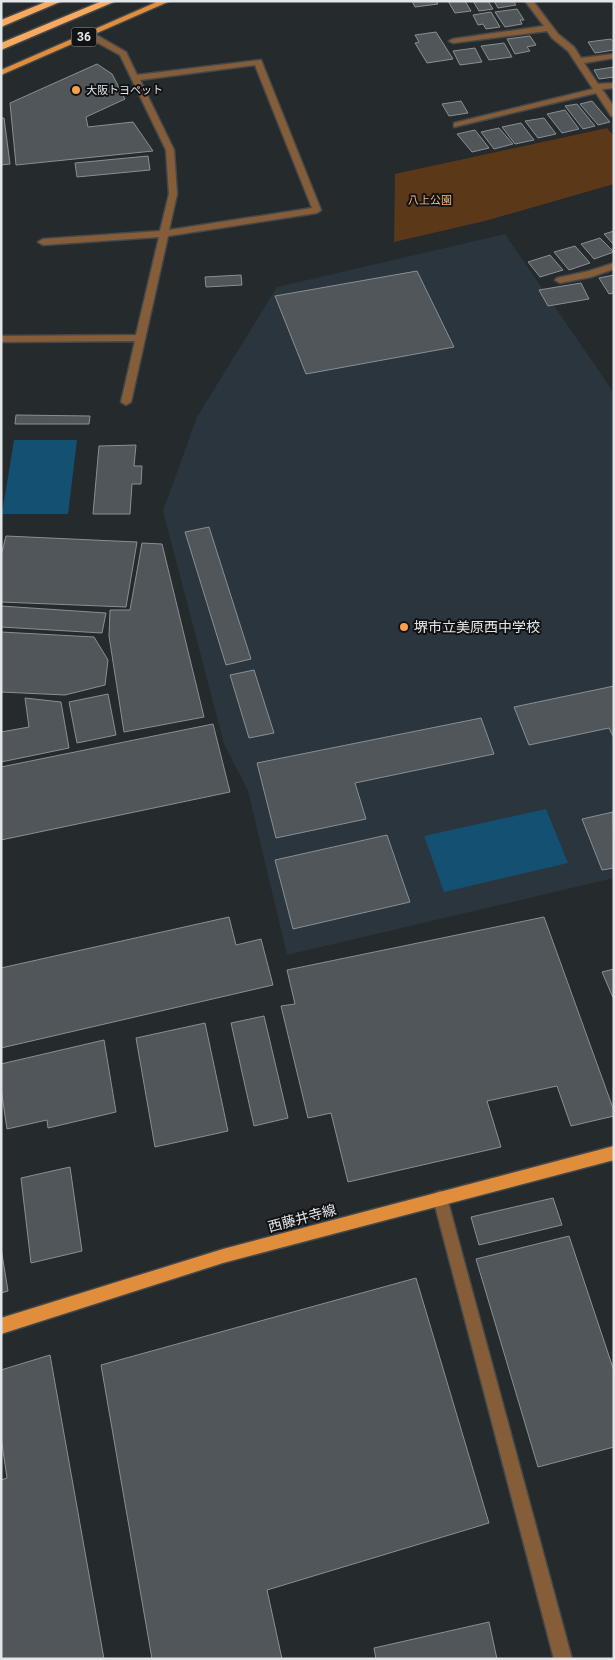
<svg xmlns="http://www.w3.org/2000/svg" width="615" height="1660" viewBox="0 0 615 1660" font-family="Roboto,'Noto Sans JP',sans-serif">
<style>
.built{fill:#2b353d}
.green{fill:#5a3818}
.water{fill:#145072}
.building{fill:#51565a;stroke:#898f93}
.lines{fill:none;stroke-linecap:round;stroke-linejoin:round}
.minor-casing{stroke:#43484b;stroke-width:3}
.major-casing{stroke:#43484b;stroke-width:3}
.highway-casing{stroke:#43484b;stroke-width:3}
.minor{fill:#855d39;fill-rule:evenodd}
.major{fill:#e18e3c;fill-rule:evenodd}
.highway{fill:#f9a95f;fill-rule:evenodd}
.poi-dot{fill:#f8a04b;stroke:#101214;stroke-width:2}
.labels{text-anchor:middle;stroke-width:4;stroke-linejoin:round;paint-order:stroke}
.far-poi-label{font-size:11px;fill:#e3e6e9;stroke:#101214;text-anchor:start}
.far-park-label{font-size:11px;fill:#f9b87e;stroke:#101214}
.shield{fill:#101214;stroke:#a4a6a9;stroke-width:1}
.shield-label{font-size:12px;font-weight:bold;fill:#e3e6e9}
.poi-label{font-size:14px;fill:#e3e6e9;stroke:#101214;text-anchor:start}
.street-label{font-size:14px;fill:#e3e6e9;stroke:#101214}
</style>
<rect width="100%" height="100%" fill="#252a2d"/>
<path class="built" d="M 505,234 L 614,393 L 614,878 L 287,955 L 248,791 L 224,744 L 163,511 L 197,417 L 277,287 Z"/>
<path class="green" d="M 607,128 L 614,136 L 614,184 L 485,221 L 394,242 L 395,174 Z"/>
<g class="water">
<path d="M 14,440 L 77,440 L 68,514 L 2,514 Z"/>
<path d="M 546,809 L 568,863 L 444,892 L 424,836 Z"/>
</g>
<g class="building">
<path d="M 412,1 L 436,1 L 438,4 L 415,7 Z"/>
<path d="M 448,1 L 465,1 L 471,11 L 455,13 Z"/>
<path d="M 473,1 L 488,1 L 493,9 L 479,11 Z"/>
<path d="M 494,1 L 513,1 L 516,5 L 498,8 Z"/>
<path d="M 517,9 L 524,20 L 520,20 L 522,24 L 505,27 L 495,12 Z"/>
<path d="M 491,12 L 500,27 L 486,29 L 483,24 L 478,25 L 473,15 Z"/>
<path d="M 436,32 L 453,59 L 427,63 L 415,43 L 419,42 L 415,35 Z"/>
<path d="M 530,36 L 536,45 L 527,47 L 530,51 L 515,54 L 507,39 Z"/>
<path d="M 611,39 L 614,42 L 614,50 L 595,53 L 588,42 Z"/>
<path d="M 504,43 L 512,57 L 489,60 L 481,46 Z"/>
<path d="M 475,48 L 482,62 L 460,65 L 453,51 Z"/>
<path d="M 97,64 L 112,74 L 125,99 L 86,117 L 88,127 L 133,122 L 153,151 L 16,165 L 10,103 Z"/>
<path d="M 614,67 L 614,77 L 599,79 L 594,70 Z"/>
<path d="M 461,101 L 468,113 L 449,116 L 442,104 Z"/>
<path d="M 592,101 L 610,122 L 598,125 L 580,104 Z"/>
<path d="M 577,104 L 595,126 L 583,129 L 565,106 Z"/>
<path d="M 565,110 L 579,129 L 562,133 L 547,114 Z"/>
<path d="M 1,118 L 4,118 L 10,164 L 1,165 Z"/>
<path d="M 544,118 L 556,134 L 538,138 L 525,121 Z"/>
<path d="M 521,123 L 534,140 L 515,144 L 502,127 Z"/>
<path d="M 499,128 L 513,144 L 494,149 L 481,132 Z"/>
<path d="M 475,130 L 489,148 L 472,152 L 457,134 Z"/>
<path d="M 148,156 L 150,170 L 77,177 L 75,163 Z"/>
<path d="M 614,231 L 614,245 L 604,234 Z"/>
<path d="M 600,238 L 614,252 L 594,259 L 581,244 Z"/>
<path d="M 575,246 L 590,263 L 569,270 L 554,252 Z"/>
<path d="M 550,255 L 563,270 L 540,277 L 528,262 Z"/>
<path d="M 417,271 L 454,347 L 306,374 L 275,296 Z"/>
<path d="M 241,275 L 242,285 L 206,287 L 205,277 Z"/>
<path d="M 614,275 L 614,293 L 609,294 L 599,278 Z"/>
<path d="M 581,283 L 589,299 L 548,306 L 539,290 Z"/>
<path d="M 16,415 L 90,416 L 89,424 L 15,424 Z"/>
<path d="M 136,445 L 134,466 L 142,466 L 141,484 L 132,484 L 130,514 L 93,514 L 99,446 Z"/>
<path d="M 209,527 L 251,659 L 226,665 L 185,532 Z"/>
<path d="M 6,536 L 137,542 L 126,607 L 1,602 L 1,556 Z"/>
<path d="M 142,543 L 162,544 L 204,717 L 124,732 L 109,636 L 110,610 L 130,610 Z"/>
<path d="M 1,606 L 106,613 L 102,633 L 1,627 Z"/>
<path d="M 1,632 L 94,637 L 108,660 L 105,685 L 65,695 L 1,692 Z"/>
<path d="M 254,670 L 274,733 L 249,738 L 230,675 Z"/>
<path d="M 614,686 L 614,738 L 609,728 L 529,745 L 514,707 Z"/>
<path d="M 108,694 L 116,735 L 77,743 L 69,702 Z"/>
<path d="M 25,698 L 61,702 L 69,748 L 1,762 L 1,732 L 29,727 Z"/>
<path d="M 481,718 L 494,754 L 355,783 L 366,819 L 276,838 L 257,763 Z"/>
<path d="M 213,724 L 230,792 L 1,840 L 1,767 Z"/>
<path d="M 613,812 L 614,868 L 602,870 L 582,819 Z"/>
<path d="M 387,835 L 410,902 L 293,929 L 275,860 Z"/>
<path d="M 229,917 L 236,945 L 261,939 L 273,985 L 1,1048 L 1,968 Z"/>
<path d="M 544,917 L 614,1111 L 614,1116 L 571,1126 L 557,1086 L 487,1101 L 501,1147 L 348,1182 L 331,1113 L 308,1118 L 281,1006 L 295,1004 L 287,970 Z"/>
<path d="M 614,969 L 614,1000 L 602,972 Z"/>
<path d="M 264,1016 L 288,1118 L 254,1126 L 231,1023 Z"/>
<path d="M 205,1023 L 228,1131 L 155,1147 L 136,1038 Z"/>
<path d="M 104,1040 L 116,1112 L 48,1128 L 47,1120 L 7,1129 L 1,1089 L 1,1064 Z"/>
<path d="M 70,1167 L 82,1251 L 31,1263 L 21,1178 Z"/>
<path d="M 553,1198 L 562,1225 L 479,1245 L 471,1217 Z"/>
<path d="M 569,1236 L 614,1371 L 614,1447 L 538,1467 L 476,1259 Z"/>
<path d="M 1,1248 L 8,1291 L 1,1293 Z"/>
<path d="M 416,1278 L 489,1523 L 267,1590 L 282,1659 L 152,1659 L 101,1365 Z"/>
<path d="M 50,1355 L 104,1659 L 1,1659 L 1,1480 L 7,1478 L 1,1437 L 1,1370 Z"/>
<path d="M 489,1622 L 497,1659 L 376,1659 L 374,1648 Z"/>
</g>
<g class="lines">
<defs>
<g id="minor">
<path d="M 525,1 L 533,1 L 558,34 L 574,47 L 581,58 L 614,54 L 614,58 L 584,63 L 598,84 L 614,83 L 614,88 L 602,89 L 614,107 L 614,116 L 611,116 L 596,93 L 454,127 L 454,123 L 593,89 L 568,51 L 552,38 L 547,31 L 453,43 L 449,41 L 453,39 L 544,26 Z"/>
<path d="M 87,33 L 93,33 L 126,52 L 137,75 L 261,60 L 321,210 L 317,213 L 168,236 L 131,402 L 126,405 L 121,402 L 135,341 L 1,342 L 1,336 L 136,335 L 159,237 L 43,245 L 38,242 L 43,239 L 160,231 L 169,194 L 166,150 L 120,55 L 87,37 ZM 255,65 L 312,208 L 169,230 L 177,194 L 174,150 L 140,80 Z"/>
<path d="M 614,263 L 614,269 L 591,277 L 560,283 L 555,280 L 557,278 L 589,271 Z"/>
<path d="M 440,1191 L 445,1193 L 447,1198 L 572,1659 L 554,1659 L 433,1198 L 435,1193 Z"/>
</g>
<g id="major">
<path d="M 159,1 L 170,1 L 1,75 L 1,70 Z"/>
<path d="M 614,1146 L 614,1160 L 223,1263 L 1,1334 L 1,1318 L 223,1249 Z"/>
</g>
<g id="highway">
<path d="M 48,1 L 62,1 L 1,27 L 1,20 Z"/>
<path d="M 102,1 L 116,1 L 1,50 L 1,43 Z"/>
</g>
</defs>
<use href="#minor" class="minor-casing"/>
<use href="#major" class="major-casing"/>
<use href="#highway" class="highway-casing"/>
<use href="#minor" class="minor"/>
<use href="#major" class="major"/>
<use href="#highway" class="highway"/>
</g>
<g class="poi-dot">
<circle cx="76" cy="90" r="5"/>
<circle cx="404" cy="627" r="5"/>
</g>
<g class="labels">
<g class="far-poi-label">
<text x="86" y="94">大阪トヨペット</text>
</g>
<g class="far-park-label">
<text x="430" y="204">八上公園</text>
</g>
<rect class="shield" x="71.5" y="27.5" width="25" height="19" rx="4"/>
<g class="shield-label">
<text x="84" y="41">36</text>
</g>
<g class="poi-label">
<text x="414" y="632">堺市立美原西中学校</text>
</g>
<g class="street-label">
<text transform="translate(302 1218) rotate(-15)" y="5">西藤井寺線</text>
</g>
</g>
<rect width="615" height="1660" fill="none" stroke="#e3e6e9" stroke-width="5"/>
</svg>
